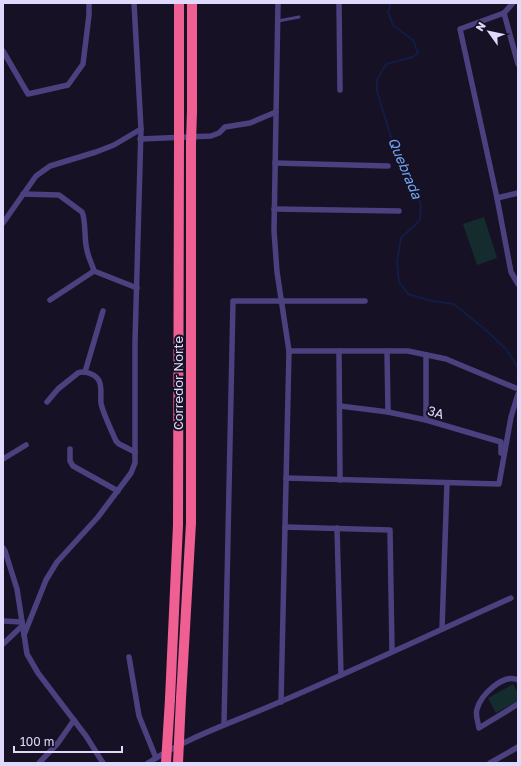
<svg xmlns="http://www.w3.org/2000/svg" width="521" height="766" viewBox="0 0 521 766" font-family="'Golos Text',sans-serif">
<style>
.green{fill:#152c2e}
.lines{fill:none;stroke-linecap:round;stroke-linejoin:round}
.stream{stroke:#111d44;stroke-width:2}
.service{stroke:#4b417f;stroke-width:3}
.minor{stroke:#4b417f;stroke-width:5.5}
.motorway{stroke:#f05f91;stroke-width:10}
.motorway-bridge{stroke:#f05f91;stroke-width:10}
.labels{text-anchor:middle;stroke-width:4;stroke-linejoin:round;paint-order:stroke}
.street-label{font-size:13px;fill:#e1d9fb;stroke:#171125}
.water-label{font-size:14px;font-style:italic;fill:#70a5f2;stroke:#171125}
</style>
<rect width="100%" height="100%" fill="#171125"/>
<g class="green">
<path d="M 484,217 L 497,258 L 477,265 L 463,224 Z"/>
<path d="M 513,684 L 518,693 L 518,701 L 496,713 L 488,698 Z"/>
</g>
<g class="lines">
<path class="stream" d="M 391,3 L 388,12 L 393,25 L 413,40 L 418,53 L 413,57 L 386,64 L 377,80 L 377,91 L 391,137 L 410,177 L 421,205 L 420,220 L 401,238 L 397,261 L 399,282 L 408,294 L 432,301 L 454,304 L 488,332 L 507,350 L 518,368"/>
<path class="service" d="M 278,21 L 299,17"/>
<g class="minor">
<path d="M 278,3 L 274,231 L 277,272 L 289,351 L 281,702"/>
<path d="M 339,3 L 340,90"/>
<path d="M 513,3 L 504,13 L 460,29 L 497,198 L 511,272 L 518,284"/>
<path d="M 504,13 L 518,64"/>
<path d="M 3,51 L 28,94 L 68,85 L 83,64 L 89,15 L 89,3"/>
<path d="M 140,139 L 211,136 L 219,133 L 225,127 L 250,123 L 276,112"/>
<path d="M 275,163 L 388,166"/>
<path d="M 23,194 L 59,195 L 82,212 C 86,219 84,241 87,250 C 88,257 92,264 94,271"/>
<path d="M 497,198 L 518,193"/>
<path d="M 274,209 L 399,211"/>
<path d="M 3,223 L 36,176 L 50,166 L 96,152 L 114,145 L 141,129"/>
<path d="M 50,300 L 94,271 L 137,288"/>
<path d="M 289,351 L 408,351 L 446,359 L 518,389"/>
<path d="M 339,351 L 340,480"/>
<path d="M 387,351 L 388,412"/>
<path d="M 85,372 L 103,311"/>
<path d="M 47,402 L 58,389 L 78,373 C 84,370 94,374 98,379 C 103,385 100,396 101,403 C 103,414 112,431 116,441 L 119,444 L 135,452"/>
<path d="M 340,406 L 388,412 L 426,420 L 501,442 L 501,453"/>
<path d="M 426,420 L 426,355"/>
<path d="M 70,449 L 70,461 L 73,466 L 118,491"/>
<path d="M 3,459 L 26,445"/>
<path d="M 286,478 L 499,484 L 511,417 L 518,394"/>
<path d="M 285,527 L 390,530 L 392,651"/>
<path d="M 337,528 L 341,675"/>
<path d="M 3,548 L 5,551 L 17,589 L 27,654 L 38,673 L 86,736 L 103,763"/>
<path d="M 3,621 L 22,622"/>
<path d="M 442,629 L 447,483"/>
<path d="M 24,635 L 46,580 L 57,562 L 98,517 L 131,473 L 135,463 L 135,342 L 141,129 L 134,3"/>
<path d="M 3,644 L 22,626"/>
<path d="M 129,657 L 139,716 L 156,758"/>
<path d="M 518,680 C 503,673 481,695 477,709 C 475,715 478,722 479,728 L 518,704"/>
<path d="M 224,724 L 233,301 L 365,301"/>
<path d="M 39,763 L 58,743 L 74,720"/>
<path d="M 148,763 C 189,736 237,721 282,701 C 359,668 435,632 511,598"/>
<path d="M 490,763 L 518,747"/>
</g>
<g class="motorway">
<path d="M 192,3 L 192,111"/>
<path d="M 179,114 L 179,3"/>
<path d="M 181,698 L 191,523 L 191,143"/>
<path d="M 170,699 L 178,525 L 179,143"/>
</g>
<g class="motorway-bridge">
<path d="M 179,143 L 179,114"/>
<path d="M 191,143 L 192,111"/>
<path d="M 166,763 L 170,699"/>
<path d="M 178,763 L 181,698"/>
</g>
</g>
<g class="labels">
<g class="street-label">
<text transform="translate(178 383) rotate(-90)" y="5">Corredor Norte</text>
<text transform="translate(436 412) rotate(16)" y="5">3A</text>
</g>
<g class="water-label">
<text transform="translate(405 168) rotate(67)" y="5">Quebrada</text>
</g>
</g>
<rect width="521" height="766" fill="none" stroke="#e1d9fb" stroke-width="8"/>
<g transform="translate(489 32) rotate(303)" stroke="#171125" stroke-width="3" paint-order="stroke">
<path d="M0-3L7 15L0 10L-7 15Z" fill="#e1d9fb"/>
<text y="-6" font-size="11" font-weight="bold" text-anchor="middle" fill="#e1d9fb">N</text>
</g>
<path d="M14 746v6h108v-6" fill="none" stroke="#e1d9fb" stroke-width="2"/>
<text x="20" y="746" font-size="12" fill="#e1d9fb" stroke="#171125" stroke-width="3" paint-order="stroke">100 m</text>
</svg>
